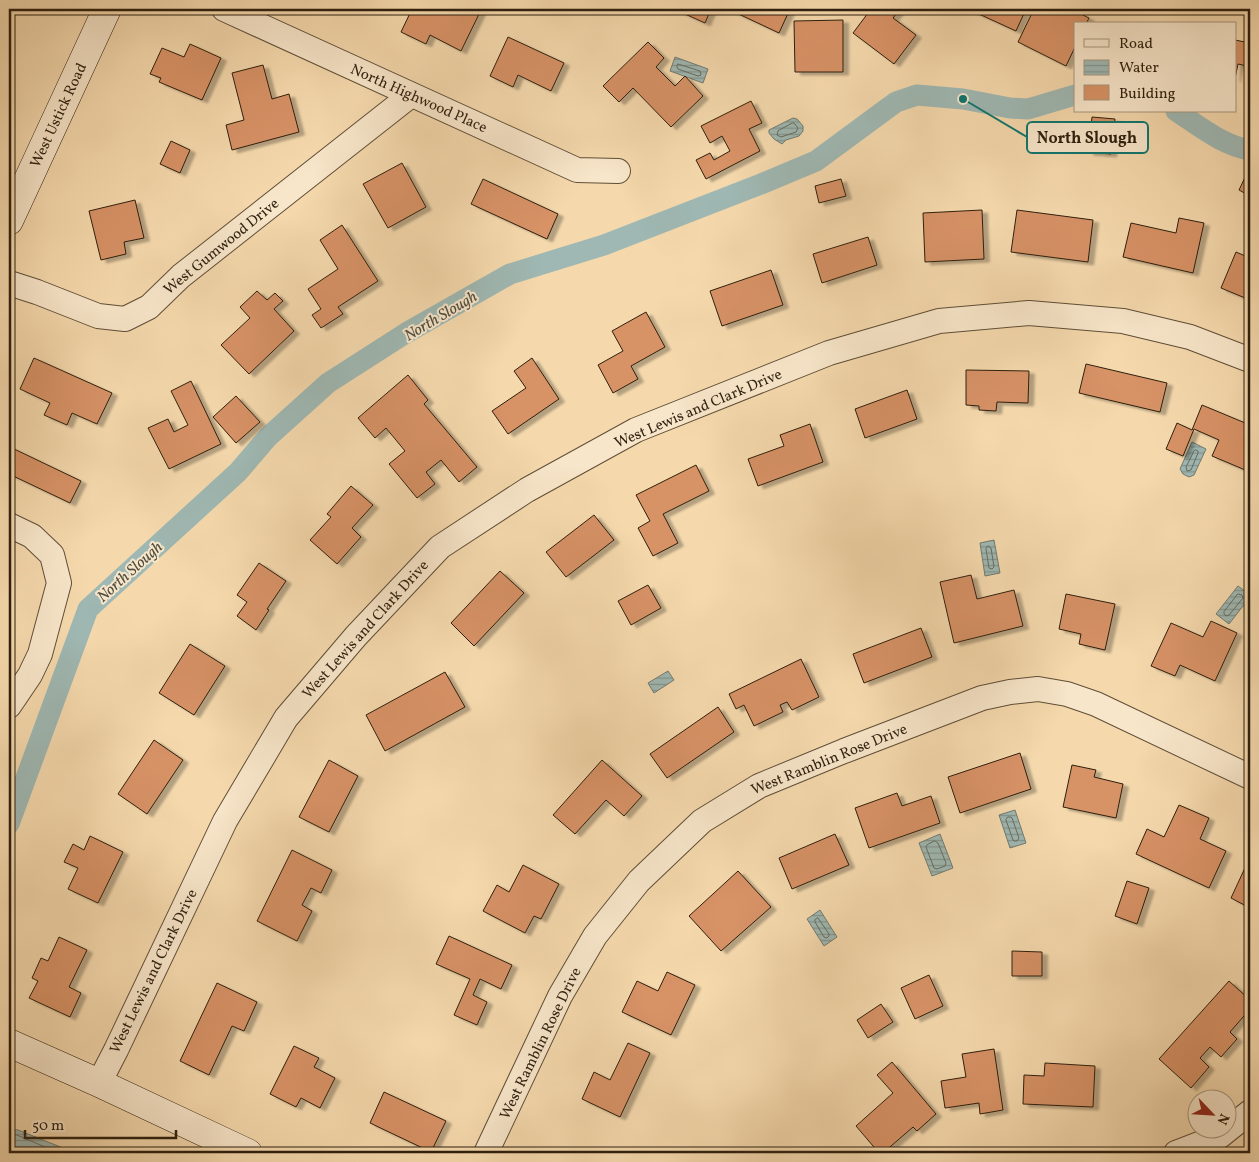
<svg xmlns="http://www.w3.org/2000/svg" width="1259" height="1162" viewBox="0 0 1259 1162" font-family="Vollkorn,serif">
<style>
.water{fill:url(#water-rules);stroke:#717b71}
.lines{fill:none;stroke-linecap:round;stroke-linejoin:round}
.shore{stroke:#666c60;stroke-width:1}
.canal{stroke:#9fb8b3;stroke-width:21}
.building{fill:#d79266;stroke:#2d1f0e;filter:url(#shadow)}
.street-casing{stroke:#5f4e36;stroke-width:26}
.secondary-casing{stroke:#2d1f0e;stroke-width:29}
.street{stroke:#f8e6ca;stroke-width:24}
.secondary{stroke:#f8e6ca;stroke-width:28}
.labels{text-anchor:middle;stroke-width:4;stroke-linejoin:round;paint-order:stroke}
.street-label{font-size:15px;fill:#2d1f0e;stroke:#f8e6ca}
.water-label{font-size:16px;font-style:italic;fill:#4f4d40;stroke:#f8e6ca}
.leader{fill:none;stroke:#0f766e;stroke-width:2}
.callout-dot{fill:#0f766e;stroke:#f8e6ca;stroke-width:2}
.callout{fill:#f8e6ca;stroke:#0f766e;stroke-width:2}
.callout-label{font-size:16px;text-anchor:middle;font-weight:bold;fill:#2d1f0e}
</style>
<defs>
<pattern id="water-rules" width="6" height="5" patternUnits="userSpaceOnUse" patternTransform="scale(1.25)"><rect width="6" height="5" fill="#9fb8b3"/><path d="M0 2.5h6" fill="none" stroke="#829590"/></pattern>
<filter id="shadow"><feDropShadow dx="5.5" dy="3" stdDeviation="1" flood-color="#0004"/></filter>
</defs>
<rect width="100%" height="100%" fill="#f5d9ad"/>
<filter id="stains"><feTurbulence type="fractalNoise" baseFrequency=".004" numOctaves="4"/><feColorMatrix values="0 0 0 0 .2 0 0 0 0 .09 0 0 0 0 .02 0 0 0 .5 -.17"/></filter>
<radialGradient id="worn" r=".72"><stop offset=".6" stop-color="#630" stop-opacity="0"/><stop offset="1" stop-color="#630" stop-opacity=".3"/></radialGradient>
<g class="water">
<path d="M 675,57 L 708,69 L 703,83 L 670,71 Z"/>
<path d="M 793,118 L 797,119 L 803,126 L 803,131 L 799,136 L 786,140 L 782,144 L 774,139 L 769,133 L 769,130 Z"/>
<path d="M 1192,442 L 1206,449 L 1194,475 L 1189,477 L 1183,474 L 1180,469 Z"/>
<path d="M 994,540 L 1000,573 L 985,576 L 980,543 Z"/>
<path d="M 1238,586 L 1250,595 L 1250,597 L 1229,624 L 1216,614 Z"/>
<path d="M 668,671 L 674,680 L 654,693 L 648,683 Z"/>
<path d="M 1015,810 L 1026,843 L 1010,848 L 999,815 Z"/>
<path d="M 940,834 L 953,868 L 932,876 L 919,843 Z"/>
<path d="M 820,910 L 837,937 L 824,946 L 807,919 Z"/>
<path d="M 10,1129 L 18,1130 L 63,1148 L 65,1153 L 9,1153 L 9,1130 Z"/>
</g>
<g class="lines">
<g class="shore">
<path d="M 678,64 L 700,71 L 701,75 L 698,76 L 678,69 L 677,67 Z"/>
<path d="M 793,123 L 795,124 L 798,128 L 796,132 L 781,137 L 777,135 L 778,131 Z"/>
<path d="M 1196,450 L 1198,451 L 1198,453 L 1191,470 L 1187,471 L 1186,467 L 1194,451 Z"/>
<path d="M 988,546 L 991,548 L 994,567 L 992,569 L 989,568 L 986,549 Z"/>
<path d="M 1238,594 L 1242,595 L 1243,598 L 1229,615 L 1226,616 L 1224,614 L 1224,612 Z"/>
<path d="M 1008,817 L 1011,817 L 1012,818 L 1019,838 L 1017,841 L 1014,841 L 1013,840 L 1006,820 Z"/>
<path d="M 935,841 L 938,843 L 946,863 L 945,866 L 937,869 L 934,868 L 926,847 L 927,845 Z"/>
<path d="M 818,918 L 829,934 L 829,936 L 827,938 L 824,937 L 815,922 L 815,920 Z"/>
<path d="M 9,1134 L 17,1135 L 59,1153"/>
</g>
<g class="canal">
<path d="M 1176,111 C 1199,126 1222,145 1250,150"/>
<path d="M 9,824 L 88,609 L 238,472 L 268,437 L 328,383 L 406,333 L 510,274 L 604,245 L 761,184 L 816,161 L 896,102 L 917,95 L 963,99 L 1010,108 L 1028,109 L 1075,95"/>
</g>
</g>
<g class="building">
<path d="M 412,9 L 474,9 L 480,12 L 461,51 L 430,35 L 426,44 L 401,32 Z"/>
<path d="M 674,9 L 711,9 L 705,23 Z"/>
<path d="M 728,9 L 790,9 L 779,33 Z"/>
<path d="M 871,9 L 900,9 L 893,18 L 916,35 L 894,64 L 853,33 Z"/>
<path d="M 968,9 L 1026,9 L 1016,31 Z"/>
<path d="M 1034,9 L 1044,9 L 1055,14 L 1058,9 L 1071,9 L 1089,18 L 1086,24 L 1075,24 L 1075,47 L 1066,66 L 1018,42 Z"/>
<path d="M 843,20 L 843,72 L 795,72 L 794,21 Z"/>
<path d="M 508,37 L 564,63 L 551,91 L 518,75 L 513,87 L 490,76 Z"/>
<path d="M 1235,40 L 1250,43 L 1247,66 L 1238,64 L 1235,79 Z"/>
<path d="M 648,42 L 664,58 L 656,67 L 675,86 L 685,76 L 703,96 L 671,127 L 633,88 L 619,102 L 603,86 Z"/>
<path d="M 190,44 L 221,58 L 202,100 L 159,82 L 161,78 L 150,74 L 162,48 L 184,57 Z"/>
<path d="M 263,65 L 272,99 L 289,94 L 299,132 L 232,150 L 226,125 L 244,120 L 232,73 Z"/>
<path d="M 751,101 L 762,123 L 749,129 L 760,151 L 706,179 L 696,160 L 710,153 L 714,160 L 730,151 L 722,136 L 710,143 L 701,126 Z"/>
<path d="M 1092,117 L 1115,119 L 1111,154 L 1088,152 Z"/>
<path d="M 171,141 L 190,150 L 180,173 L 160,164 Z"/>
<path d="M 402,163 L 426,207 L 388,228 L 363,184 Z"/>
<path d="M 1248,171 L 1250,172 L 1250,196 L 1239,190 Z"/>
<path d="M 483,179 L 558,214 L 547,239 L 471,204 Z"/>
<path d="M 841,179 L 846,196 L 819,203 L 815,186 Z"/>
<path d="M 135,200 L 144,238 L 124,242 L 126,254 L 101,260 L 89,211 Z"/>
<path d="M 982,210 L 984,259 L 925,262 L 923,213 Z"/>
<path d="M 1017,210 L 1093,220 L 1088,262 L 1011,252 Z"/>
<path d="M 1179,218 L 1204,223 L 1193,273 L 1123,257 L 1131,223 L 1176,233 Z"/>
<path d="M 342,225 L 378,281 L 338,307 L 343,314 L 321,328 L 312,315 L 321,309 L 308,289 L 338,269 L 320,240 Z"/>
<path d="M 868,237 L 877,265 L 822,283 L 813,254 Z"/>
<path d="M 1236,252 L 1250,258 L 1250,300 L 1221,288 Z"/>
<path d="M 771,270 L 783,305 L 722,326 L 710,291 Z"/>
<path d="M 257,291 L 267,300 L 275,293 L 283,301 L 274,309 L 294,331 L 249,374 L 221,345 L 250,318 L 240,307 Z"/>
<path d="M 646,312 L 665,347 L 631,366 L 638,379 L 613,393 L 598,365 L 623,351 L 612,331 Z"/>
<path d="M 34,358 L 112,393 L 97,424 L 72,413 L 67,425 L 44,415 L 50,403 L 20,389 Z"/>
<path d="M 532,358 L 559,399 L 508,434 L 492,411 L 526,388 L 514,371 Z"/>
<path d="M 1086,364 L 1167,383 L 1160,412 L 1079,393 Z"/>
<path d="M 966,370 L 1029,371 L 1028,403 L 997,402 L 996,411 L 979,410 L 979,406 L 966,405 Z"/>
<path d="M 408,375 L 428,400 L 424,404 L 477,467 L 459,482 L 441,460 L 426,472 L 435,484 L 417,498 L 389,464 L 405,451 L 386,428 L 375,438 L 358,418 Z"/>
<path d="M 191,381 L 221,444 L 169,469 L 148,428 L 168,419 L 174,432 L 188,425 L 171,391 Z"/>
<path d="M 907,390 L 917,419 L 865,438 L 855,409 Z"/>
<path d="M 236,396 L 260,422 L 236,443 L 213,417 Z"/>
<path d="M 1202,405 L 1250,425 L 1250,472 L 1212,456 L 1219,440 L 1194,429 L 1183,456 L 1166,449 L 1177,423 L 1192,430 Z"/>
<path d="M 810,424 L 823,462 L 758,486 L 748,459 L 784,446 L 780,435 Z"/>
<path d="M 10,447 L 81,481 L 70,503 L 9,474 L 9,450 Z"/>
<path d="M 696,465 L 709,491 L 663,514 L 678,543 L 653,556 L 638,528 L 650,521 L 636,495 Z"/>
<path d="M 351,486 L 373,505 L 352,528 L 361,537 L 337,564 L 310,540 L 331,517 L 327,514 Z"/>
<path d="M 594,515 L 614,540 L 566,577 L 546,552 Z"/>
<path d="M 259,563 L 286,581 L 267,609 L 269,610 L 256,630 L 237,616 L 247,602 L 237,595 Z"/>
<path d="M 500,571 L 524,593 L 474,646 L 451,623 Z"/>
<path d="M 971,575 L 977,599 L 1014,590 L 1023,626 L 954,643 L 940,582 Z"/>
<path d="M 648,585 L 661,608 L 631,625 L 618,601 Z"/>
<path d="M 1066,594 L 1115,604 L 1105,650 L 1079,644 L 1081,634 L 1059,629 Z"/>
<path d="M 1211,621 L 1237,633 L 1215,681 L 1180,665 L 1175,676 L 1151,666 L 1171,623 L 1203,637 Z"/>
<path d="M 921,628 L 932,657 L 864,683 L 853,654 Z"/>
<path d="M 190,644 L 225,666 L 194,715 L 159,693 Z"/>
<path d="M 801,659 L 819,697 L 792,710 L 787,702 L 780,705 L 783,712 L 754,726 L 744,705 L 736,709 L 729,694 Z"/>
<path d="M 445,672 L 465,707 L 385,751 L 366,715 Z"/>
<path d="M 718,707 L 734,732 L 667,778 L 650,754 Z"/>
<path d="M 154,740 L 183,760 L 147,814 L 118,794 Z"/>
<path d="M 1020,753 L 1031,789 L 960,813 L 948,777 Z"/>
<path d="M 329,760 L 358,776 L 329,832 L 299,817 Z"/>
<path d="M 602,760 L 642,796 L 624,816 L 606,800 L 575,834 L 553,815 Z"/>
<path d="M 1072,765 L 1096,770 L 1094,777 L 1123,784 L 1116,818 L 1063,807 Z"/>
<path d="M 897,793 L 902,806 L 931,796 L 940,823 L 869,848 L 855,808 Z"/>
<path d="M 1179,805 L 1209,818 L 1200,839 L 1226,851 L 1209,888 L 1136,854 L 1147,829 L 1164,837 Z"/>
<path d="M 835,834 L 849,865 L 792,889 L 779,858 Z"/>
<path d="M 90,836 L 123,852 L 98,903 L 68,889 L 78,868 L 64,862 L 73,844 L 84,850 Z"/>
<path d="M 292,850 L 332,870 L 321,893 L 311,888 L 302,905 L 312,911 L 297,941 L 257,921 Z"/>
<path d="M 1250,857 L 1250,908 L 1231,898 Z"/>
<path d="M 523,865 L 559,884 L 541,919 L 534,916 L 525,933 L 483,911 L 497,885 L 509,892 Z"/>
<path d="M 738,871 L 771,907 L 721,951 L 689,916 Z"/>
<path d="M 1127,881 L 1149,888 L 1137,924 L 1115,916 Z"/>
<path d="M 449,936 L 512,965 L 501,989 L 480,979 L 473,995 L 487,1002 L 477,1025 L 454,1015 L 470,979 L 436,964 Z"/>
<path d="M 59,937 L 87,950 L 69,987 L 81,993 L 70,1017 L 29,998 L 38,981 L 32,978 L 41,958 L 48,961 Z"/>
<path d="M 1012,951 L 1042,952 L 1042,976 L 1012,976 Z"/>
<path d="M 667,972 L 695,985 L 671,1035 L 622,1012 L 637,981 L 658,991 Z"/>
<path d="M 929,975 L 943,1006 L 915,1019 L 901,988 Z"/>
<path d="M 1229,981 L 1250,1000 L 1250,1009 L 1230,1032 L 1237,1039 L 1221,1057 L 1210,1047 L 1200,1058 L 1209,1067 L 1191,1088 L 1159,1059 Z"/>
<path d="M 217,983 L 257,1002 L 244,1031 L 232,1026 L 209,1075 L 180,1061 Z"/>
<path d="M 881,1004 L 893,1022 L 868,1038 L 857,1020 Z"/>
<path d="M 628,1043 L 650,1053 L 620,1117 L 582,1099 L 594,1072 L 610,1080 Z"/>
<path d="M 294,1046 L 319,1058 L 314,1067 L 335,1078 L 320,1108 L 301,1098 L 296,1107 L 270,1094 Z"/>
<path d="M 994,1049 L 1003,1110 L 980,1114 L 979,1103 L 945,1108 L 941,1081 L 966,1077 L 962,1054 Z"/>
<path d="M 892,1062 L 936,1114 L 917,1131 L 913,1127 L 883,1153 L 879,1153 L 856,1126 L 893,1093 L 877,1075 Z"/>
<path d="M 1045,1063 L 1095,1066 L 1093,1107 L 1023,1104 L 1024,1075 L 1044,1076 Z"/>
<path d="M 384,1092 L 446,1121 L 431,1152 L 370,1123 Z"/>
</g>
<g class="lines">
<defs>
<g id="street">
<path d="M 224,9 L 577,170 L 618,171"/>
<path d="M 9,283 L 37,292 L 98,316 L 125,319 L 149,307 L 181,276 L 411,95"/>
<path d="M 9,525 L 32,536 L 52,555 L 59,583 L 40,654 L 30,675 L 9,706"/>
<path d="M 99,1083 L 116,1050 L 225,821 L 286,718 L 356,636 L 440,547 L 527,490 L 636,430 L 829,353 L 939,321 L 1029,313 L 1123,321 L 1190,337 L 1250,360"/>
<path d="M 486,1153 L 560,996 L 595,936 L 639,881 L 702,821 L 759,786 L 844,751 L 982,698 L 1010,692 L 1038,689 L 1067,694 L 1096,704 L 1250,777"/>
<path d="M 1176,1153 L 1220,1136 L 1250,1112"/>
</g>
<g id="secondary">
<path d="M 9,221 L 107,9"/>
<path d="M 9,1043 L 99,1083 L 248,1153"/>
</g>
</defs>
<use href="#street" class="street-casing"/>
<use href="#secondary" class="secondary-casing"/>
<use href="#street" class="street"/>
<use href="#secondary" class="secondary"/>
</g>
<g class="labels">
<g class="street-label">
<text transform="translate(419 98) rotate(24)" y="5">North Highwood Place</text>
<text transform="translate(58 115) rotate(-65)" y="5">West Ustick Road</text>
<text transform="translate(221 246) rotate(-39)" y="5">West Gumwood Drive</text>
<text transform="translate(698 408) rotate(-23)" y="5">West Lewis and Clark Drive</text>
<text transform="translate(365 629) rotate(-48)" y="5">West Lewis and Clark Drive</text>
<text transform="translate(829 759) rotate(-22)" y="5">West Ramblin Rose Drive</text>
<text transform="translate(153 971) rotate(-64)" y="5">West Lewis and Clark Drive</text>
<text transform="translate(540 1043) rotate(-64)" y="5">West Ramblin Rose Drive</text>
</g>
<g class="water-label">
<text transform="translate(440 315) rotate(-31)" y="6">North Slough</text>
<text transform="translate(129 571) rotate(-42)" y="6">North Slough</text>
</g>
</g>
<path class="leader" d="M963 99L1027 137"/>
<circle class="callout-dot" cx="963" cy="99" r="5"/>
<rect class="callout" x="1027" y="122" width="121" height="31" rx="5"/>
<g class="callout-label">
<text x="1087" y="143">North Slough</text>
</g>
<rect width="1259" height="1162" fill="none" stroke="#f5d9ad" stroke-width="30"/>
<rect x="10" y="10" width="1239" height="1142" fill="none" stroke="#2d1f0e" stroke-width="2.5"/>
<rect x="15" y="15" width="1229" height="1132" fill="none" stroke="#2d1f0e"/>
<rect x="1074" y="22" width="162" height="90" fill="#f8e6ca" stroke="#a7967f"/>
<rect x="1084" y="39" width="25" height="8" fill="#f8e6ca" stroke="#a7967f"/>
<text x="1119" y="48" font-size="15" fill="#2d1f0e">Road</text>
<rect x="1084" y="60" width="25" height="15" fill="url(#water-rules)" stroke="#a7967f"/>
<text x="1119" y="72" font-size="15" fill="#2d1f0e">Water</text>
<rect x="1084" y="85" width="25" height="15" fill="#d79266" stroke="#a7967f"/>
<text x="1119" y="98" font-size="15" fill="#2d1f0e">Building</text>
<g transform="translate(1212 1114) rotate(115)"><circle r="24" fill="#f8e6ca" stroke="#a7967f"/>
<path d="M0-4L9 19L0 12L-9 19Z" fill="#8f2418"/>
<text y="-8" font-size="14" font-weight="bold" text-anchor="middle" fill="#2d1f0e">N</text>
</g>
<path d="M25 1130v8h151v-8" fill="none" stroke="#2d1f0e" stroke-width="2.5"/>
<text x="32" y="1130" font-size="15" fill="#2d1f0e" stroke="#f8e6ca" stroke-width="4" paint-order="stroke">50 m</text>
<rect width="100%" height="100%" filter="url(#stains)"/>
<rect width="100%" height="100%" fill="url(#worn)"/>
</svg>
